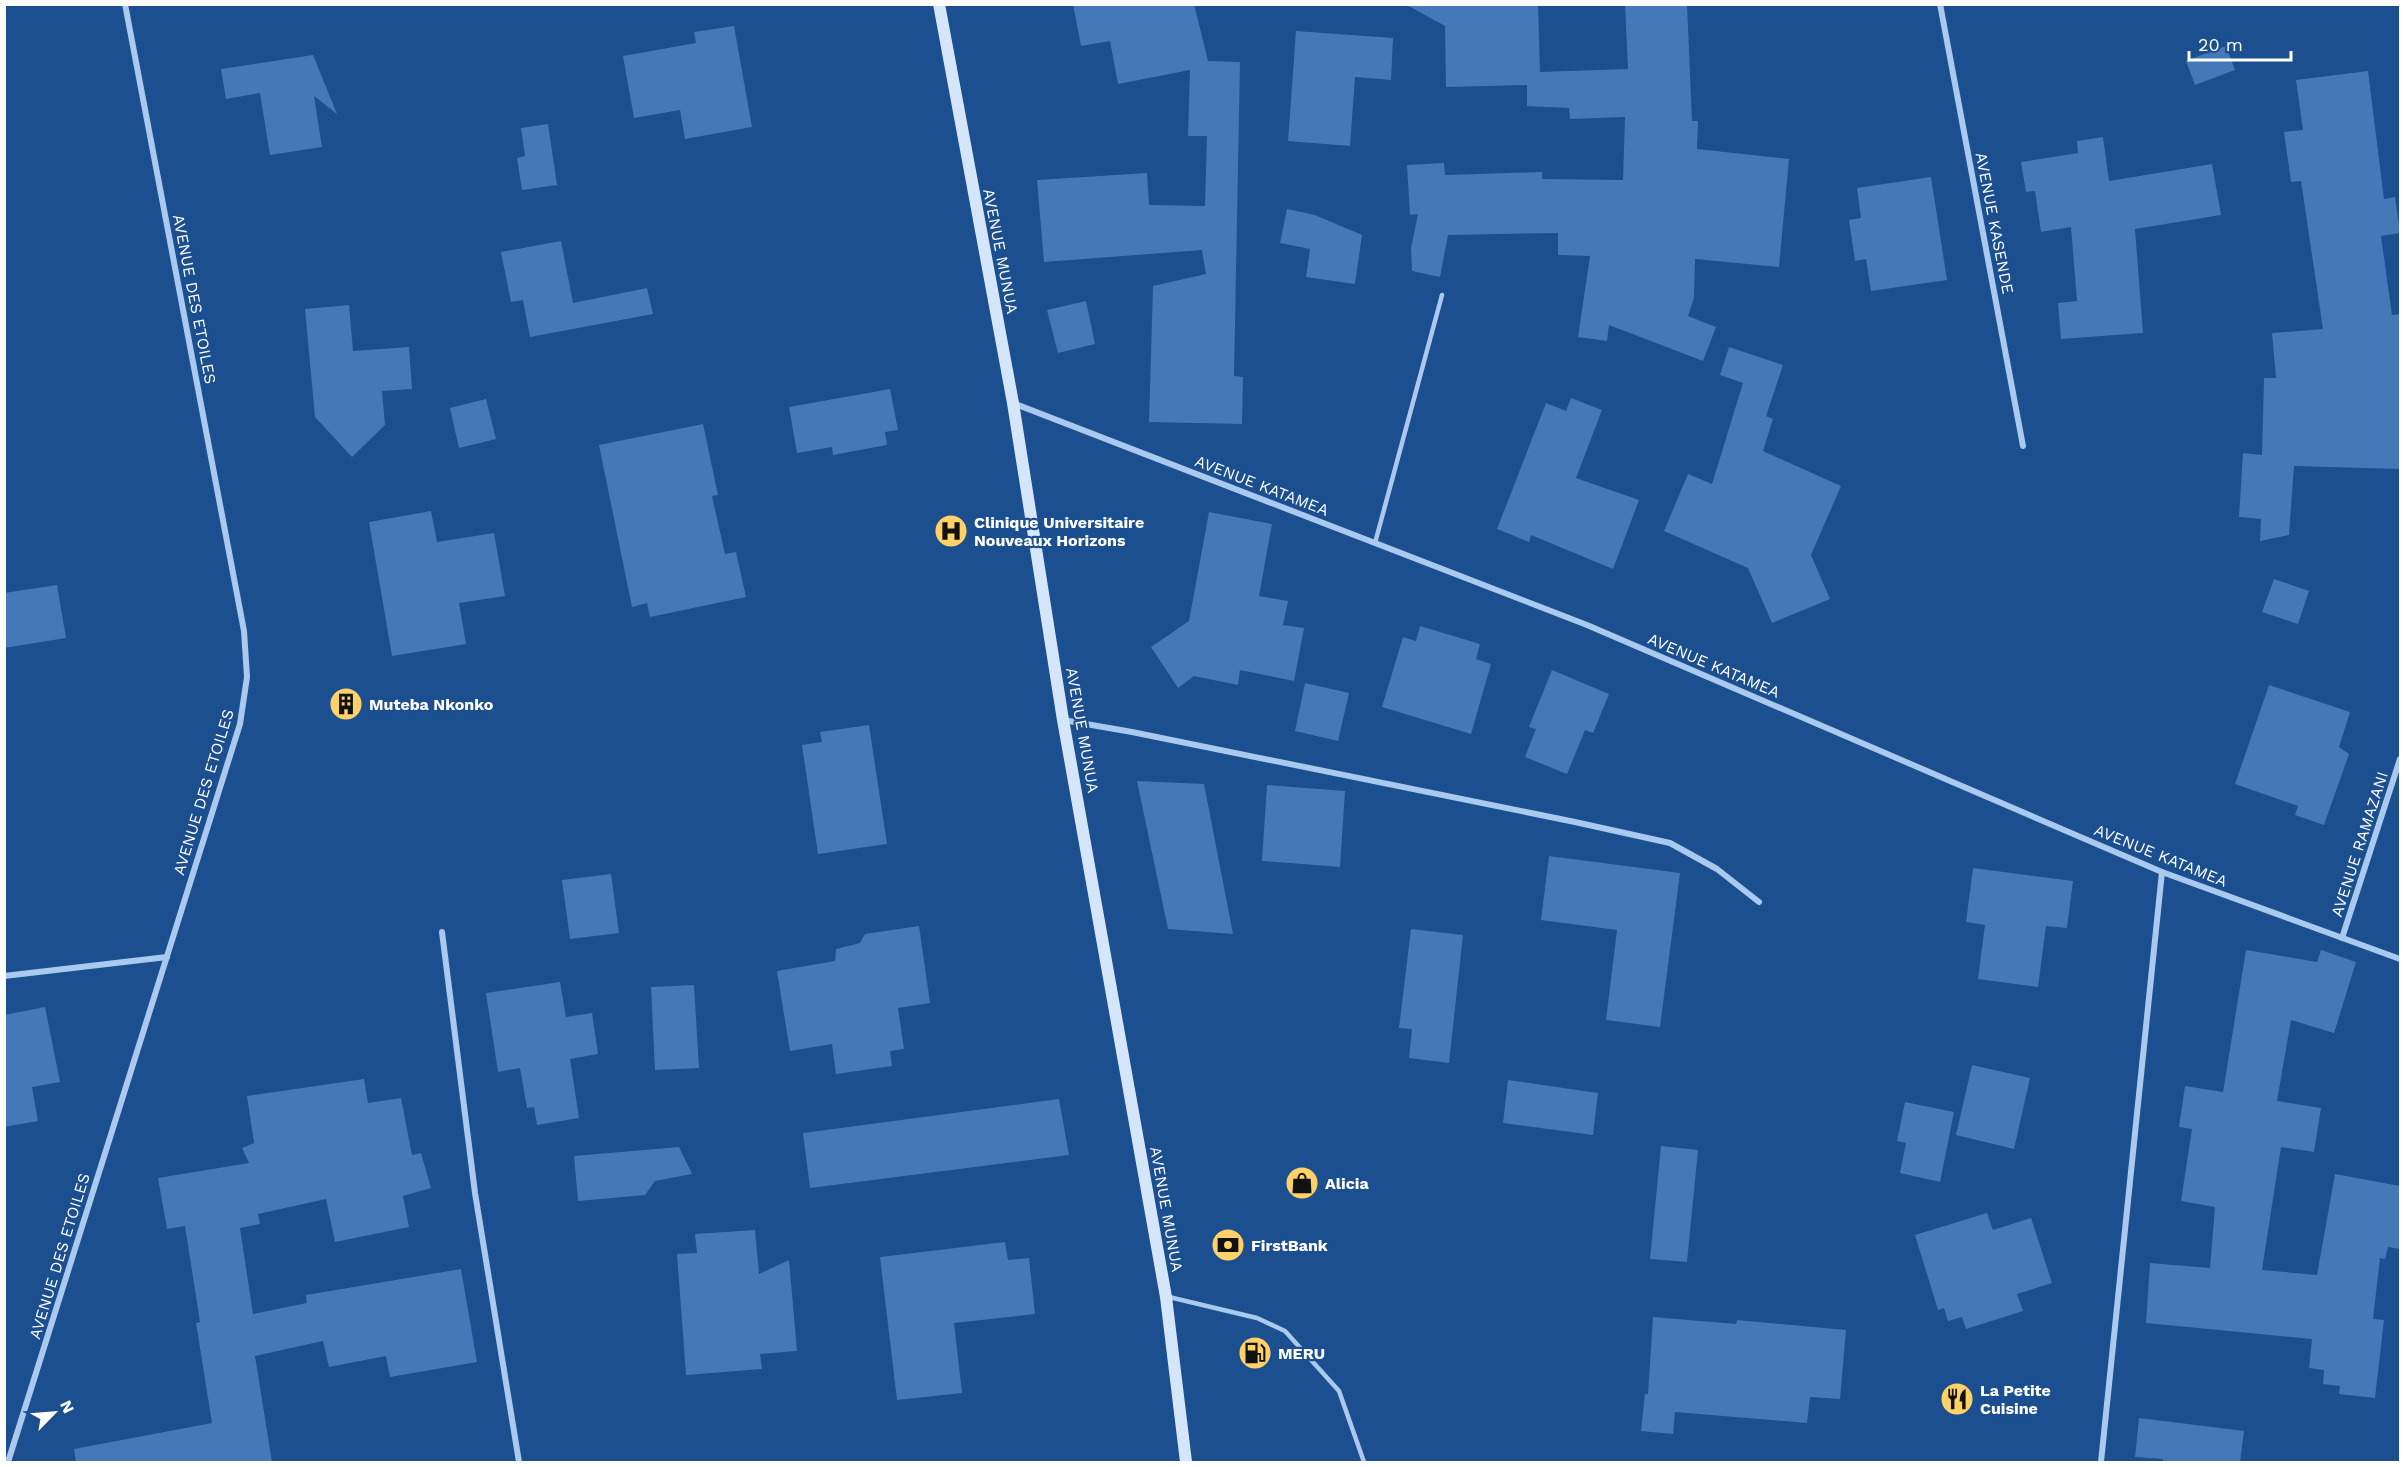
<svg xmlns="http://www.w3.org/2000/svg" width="2405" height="1467" viewBox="0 0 2405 1467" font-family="'Work Sans',sans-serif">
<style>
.building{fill:#4478b7}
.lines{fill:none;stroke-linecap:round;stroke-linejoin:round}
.service{stroke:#a9c9ee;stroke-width:4.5}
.minor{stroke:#a9c9ee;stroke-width:6}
.secondary{stroke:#d6e6fa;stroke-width:12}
.labels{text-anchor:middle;stroke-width:4.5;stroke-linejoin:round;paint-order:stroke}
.street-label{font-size:16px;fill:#fff;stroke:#1b4f8f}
.poi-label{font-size:16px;font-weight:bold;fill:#fff;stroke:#1b4f8f;text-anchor:start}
</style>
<rect width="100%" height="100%" fill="#1b4f8f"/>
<g class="building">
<path d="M 1073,4 L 1194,4 L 1208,61 L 1240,62 L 1234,376 L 1243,377 L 1242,424 L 1149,422 L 1153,286 L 1206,274 L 1202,250 L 1044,262 L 1037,180 L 1147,173 L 1149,205 L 1205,206 L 1207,136 L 1188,136 L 1190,70 L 1118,84 L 1110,41 L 1081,46 Z"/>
<path d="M 1405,4 L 1538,4 L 1540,72 L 1628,69 L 1625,4 L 1687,4 L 1692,121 L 1698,121 L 1697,149 L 1789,159 L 1779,267 L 1695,259 L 1694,298 L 1688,316 L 1716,327 L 1703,361 L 1609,325 L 1607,341 L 1578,337 L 1590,256 L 1558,255 L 1558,233 L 1448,235 L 1440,277 L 1412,271 L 1411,248 L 1418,214 L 1410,215 L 1407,165 L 1444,163 L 1445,175 L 1542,172 L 1542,179 L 1623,180 L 1625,117 L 1570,119 L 1569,108 L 1527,106 L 1527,85 L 1446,87 L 1445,26 Z"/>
<path d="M 734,26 L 752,127 L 685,139 L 680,110 L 634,118 L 623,56 L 696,43 L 694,32 Z"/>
<path d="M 1296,31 L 1393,38 L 1391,80 L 1355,77 L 1350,146 L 1288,141 Z"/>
<path d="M 2226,46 L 2235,70 L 2195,85 L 2186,61 Z"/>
<path d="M 313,55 L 337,114 L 314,96 L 322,147 L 270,155 L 260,93 L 226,99 L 221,69 Z"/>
<path d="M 2368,71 L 2384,199 L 2395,197 L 2400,233 L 2381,236 L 2392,315 L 2400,314 L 2400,469 L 2294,466 L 2289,535 L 2260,541 L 2261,519 L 2239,517 L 2243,453 L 2262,455 L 2264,378 L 2276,378 L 2272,333 L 2323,329 L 2301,181 L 2291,182 L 2284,132 L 2303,130 L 2296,80 Z"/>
<path d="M 548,124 L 557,185 L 522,190 L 517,158 L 525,156 L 521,128 Z"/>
<path d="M 2103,137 L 2109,181 L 2212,164 L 2221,215 L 2135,229 L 2143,333 L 2061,339 L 2058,303 L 2077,301 L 2071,227 L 2041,232 L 2035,191 L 2026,192 L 2021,162 L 2078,153 L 2077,141 Z"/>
<path d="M 1931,177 L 1947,280 L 1871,291 L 1866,259 L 1855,261 L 1849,220 L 1861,218 L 1857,188 Z"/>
<path d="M 1287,209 L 1315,215 L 1362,235 L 1355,284 L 1306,277 L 1310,249 L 1280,243 Z"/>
<path d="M 561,241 L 573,303 L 647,288 L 653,314 L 530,337 L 523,300 L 511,302 L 501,252 Z"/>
<path d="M 1086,301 L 1095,344 L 1058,353 L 1047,310 Z"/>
<path d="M 349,305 L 353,351 L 409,347 L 412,389 L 382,391 L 385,425 L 352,457 L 315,417 L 305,309 Z"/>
<path d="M 1729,347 L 1783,365 L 1766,416 L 1773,419 L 1763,451 L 1841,486 L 1811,555 L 1830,599 L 1772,623 L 1748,568 L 1664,531 L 1688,474 L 1712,484 L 1743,383 L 1720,375 Z"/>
<path d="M 890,389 L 898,430 L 885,432 L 887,445 L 833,455 L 832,447 L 797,453 L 789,407 Z"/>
<path d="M 1571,398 L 1602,410 L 1576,478 L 1639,500 L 1613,569 L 1531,535 L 1529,542 L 1497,529 L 1546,403 L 1566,411 Z"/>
<path d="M 486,399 L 496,439 L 459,448 L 450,408 Z"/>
<path d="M 703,424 L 718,495 L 712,496 L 725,554 L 736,552 L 746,597 L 650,617 L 647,603 L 632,607 L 599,445 Z"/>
<path d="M 431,511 L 437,542 L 494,533 L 505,596 L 459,603 L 466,644 L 392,656 L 369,522 Z"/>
<path d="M 1209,512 L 1272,524 L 1259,596 L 1288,601 L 1283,625 L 1304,628 L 1294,681 L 1240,670 L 1238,685 L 1194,676 L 1178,688 L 1151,647 L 1189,621 Z"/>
<path d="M 2274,579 L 2309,591 L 2298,624 L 2262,612 Z"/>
<path d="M 57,585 L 66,638 L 4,648 L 4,593 Z"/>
<path d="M 1420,626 L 1480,644 L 1476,659 L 1491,664 L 1471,734 L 1382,707 L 1403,637 L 1416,641 Z"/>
<path d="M 1552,670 L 1609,694 L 1593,733 L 1585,730 L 1567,774 L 1525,757 L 1536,729 L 1529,727 Z"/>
<path d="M 1305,683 L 1349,693 L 1338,741 L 1295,731 Z"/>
<path d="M 2269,685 L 2350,712 L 2339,747 L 2349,754 L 2324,825 L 2295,815 L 2298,806 L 2235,784 Z"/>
<path d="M 869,725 L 887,844 L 818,854 L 802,745 L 822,742 L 820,732 Z"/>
<path d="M 1137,781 L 1204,784 L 1233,934 L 1168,929 Z"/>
<path d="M 1267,785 L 1345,791 L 1340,867 L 1262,861 Z"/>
<path d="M 1549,856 L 1680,873 L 1660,1027 L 1606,1020 L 1617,930 L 1541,920 Z"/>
<path d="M 1973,868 L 2073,881 L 2067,928 L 2046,926 L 2038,987 L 1978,979 L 1985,925 L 1966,922 Z"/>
<path d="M 611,874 L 619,933 L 570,939 L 562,880 Z"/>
<path d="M 919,926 L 930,1003 L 898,1008 L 904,1049 L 890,1051 L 892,1066 L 836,1074 L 832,1044 L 790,1051 L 777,971 L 835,961 L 836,949 L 860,943 L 865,934 Z"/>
<path d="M 1411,929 L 1463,935 L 1449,1063 L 1409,1058 L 1412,1029 L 1399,1028 Z"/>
<path d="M 2246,950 L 2317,962 L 2321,950 L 2356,962 L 2334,1033 L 2291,1020 L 2277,1101 L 2321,1108 L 2314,1152 L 2281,1147 L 2262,1270 L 2317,1275 L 2335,1174 L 2400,1186 L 2400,1249 L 2388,1247 L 2385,1259 L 2380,1258 L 2373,1319 L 2384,1320 L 2375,1398 L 2339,1394 L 2340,1386 L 2323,1384 L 2324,1370 L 2309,1368 L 2312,1339 L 2146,1323 L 2150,1263 L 2210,1268 L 2215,1207 L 2181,1201 L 2192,1129 L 2179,1127 L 2185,1086 L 2223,1092 Z"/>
<path d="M 560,982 L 566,1017 L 592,1013 L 598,1054 L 570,1059 L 579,1118 L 537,1125 L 534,1107 L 527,1108 L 520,1068 L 498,1072 L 486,993 Z"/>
<path d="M 694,985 L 699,1068 L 655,1070 L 651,987 Z"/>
<path d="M 45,1007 L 60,1082 L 32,1087 L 38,1121 L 4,1127 L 4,1015 Z"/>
<path d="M 1972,1065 L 2030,1078 L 2014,1149 L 1956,1135 Z"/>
<path d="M 364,1079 L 368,1103 L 401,1098 L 412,1155 L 421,1153 L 431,1188 L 403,1196 L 409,1227 L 335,1242 L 326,1199 L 258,1214 L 260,1224 L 240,1228 L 253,1314 L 307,1303 L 306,1295 L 461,1269 L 477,1362 L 390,1377 L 386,1356 L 329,1367 L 323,1341 L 255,1356 L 272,1462 L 76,1462 L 74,1449 L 212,1423 L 196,1323 L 200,1322 L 185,1226 L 167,1229 L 158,1178 L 249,1163 L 242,1148 L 254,1143 L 247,1096 Z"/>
<path d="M 1508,1080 L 1598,1093 L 1593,1135 L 1503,1123 Z"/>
<path d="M 1059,1099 L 1069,1155 L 810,1188 L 803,1133 Z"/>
<path d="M 1905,1102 L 1954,1112 L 1940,1182 L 1900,1173 L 1906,1143 L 1897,1141 Z"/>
<path d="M 1661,1146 L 1698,1150 L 1687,1262 L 1650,1259 Z"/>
<path d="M 679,1147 L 692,1174 L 655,1181 L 645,1195 L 578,1201 L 574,1156 Z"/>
<path d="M 1987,1213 L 1993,1230 L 2031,1218 L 2052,1283 L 2017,1294 L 2023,1311 L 1966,1329 L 1962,1317 L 1948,1321 L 1944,1308 L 1938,1310 L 1915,1235 Z"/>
<path d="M 755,1230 L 759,1274 L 789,1260 L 797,1351 L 760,1354 L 762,1369 L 686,1375 L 677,1254 L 697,1253 L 695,1234 Z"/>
<path d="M 1005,1242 L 1008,1260 L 1029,1258 L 1035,1314 L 954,1323 L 962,1393 L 897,1400 L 880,1257 Z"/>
<path d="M 1653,1317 L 1736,1324 L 1737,1320 L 1846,1330 L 1840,1399 L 1810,1397 L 1807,1423 L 1675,1412 L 1673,1434 L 1641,1431 L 1645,1394 L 1648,1394 Z"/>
<path d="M 2139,1418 L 2244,1431 L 2240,1462 L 2163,1462 L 2163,1459 L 2135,1457 Z"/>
</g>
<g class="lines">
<g class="service">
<path d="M 1375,543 L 1442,295"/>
<path d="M 1169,1297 L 1257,1318 L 1285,1331 L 1339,1391 L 1364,1462"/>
</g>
<g class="minor">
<path d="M 1940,4 L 2023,446"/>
<path d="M 1013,403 L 1587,625 L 2162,872 L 2400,959"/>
<path d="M 1063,720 L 1132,732 L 1575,822 L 1670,843 L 1717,869 L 1759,902"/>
<path d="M 442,932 L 475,1193 L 519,1462"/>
<path d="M 2342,938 L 2400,759"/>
<path d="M 4,976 L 167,957"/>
<path d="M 8,1462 L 240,724 L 247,677 L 244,631 L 125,4"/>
<path d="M 2101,1462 L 2162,872"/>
</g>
<path class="secondary" d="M 939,4 L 1013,403 L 1063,720 L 1166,1297 L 1186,1462"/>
</g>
<defs>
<symbol id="hospital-disc" viewBox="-11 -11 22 22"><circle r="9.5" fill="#ffd166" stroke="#1b4f8f"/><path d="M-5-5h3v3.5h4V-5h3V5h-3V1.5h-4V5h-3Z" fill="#111"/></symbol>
<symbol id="building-disc" viewBox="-11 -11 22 22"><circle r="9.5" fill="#ffd166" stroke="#1b4f8f"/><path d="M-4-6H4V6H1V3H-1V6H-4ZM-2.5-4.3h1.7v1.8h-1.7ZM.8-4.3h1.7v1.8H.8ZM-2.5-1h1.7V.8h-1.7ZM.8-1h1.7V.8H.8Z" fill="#111"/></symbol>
<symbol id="shop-disc" viewBox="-11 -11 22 22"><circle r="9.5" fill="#ffd166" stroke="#1b4f8f"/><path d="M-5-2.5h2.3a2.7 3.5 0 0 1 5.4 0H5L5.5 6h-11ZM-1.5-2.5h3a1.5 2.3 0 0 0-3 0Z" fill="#111"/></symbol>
<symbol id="bank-disc" viewBox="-11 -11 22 22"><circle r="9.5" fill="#ffd166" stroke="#1b4f8f"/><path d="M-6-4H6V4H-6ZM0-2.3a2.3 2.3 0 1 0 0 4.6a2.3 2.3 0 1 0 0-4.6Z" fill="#111"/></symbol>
<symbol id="fuel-disc" viewBox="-11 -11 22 22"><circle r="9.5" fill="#ffd166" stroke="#1b4f8f"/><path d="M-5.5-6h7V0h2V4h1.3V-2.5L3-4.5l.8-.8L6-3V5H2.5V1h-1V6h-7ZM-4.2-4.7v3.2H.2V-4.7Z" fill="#111"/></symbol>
<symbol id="restaurant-disc" viewBox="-11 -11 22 22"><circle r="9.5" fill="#ffd166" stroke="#1b4f8f"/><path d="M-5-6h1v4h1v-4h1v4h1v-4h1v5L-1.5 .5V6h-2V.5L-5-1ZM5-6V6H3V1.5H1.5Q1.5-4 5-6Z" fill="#111"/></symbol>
</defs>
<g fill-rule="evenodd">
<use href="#hospital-disc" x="932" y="512" width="38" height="38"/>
<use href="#building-disc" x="327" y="685" width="38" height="38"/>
<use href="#shop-disc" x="1283" y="1164" width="38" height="38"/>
<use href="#bank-disc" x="1209" y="1226" width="38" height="38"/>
<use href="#fuel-disc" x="1236" y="1334" width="38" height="38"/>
<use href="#restaurant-disc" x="1938" y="1380" width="38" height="38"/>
</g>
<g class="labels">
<g class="street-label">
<text transform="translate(1995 223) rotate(79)" y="6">AVENUE KASENDE</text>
<text transform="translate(1001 251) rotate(79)" y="6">AVENUE MUNUA</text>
<text transform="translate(195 299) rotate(79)" y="6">AVENUE DES ETOILES</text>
<text transform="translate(1262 485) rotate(21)" y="6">AVENUE KATAMEA</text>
<text transform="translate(1714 665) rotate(23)" y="6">AVENUE KATAMEA</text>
<text transform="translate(1083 730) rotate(80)" y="6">AVENUE MUNUA</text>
<text transform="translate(203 792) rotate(-73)" y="6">AVENUE DES ETOILES</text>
<text transform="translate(2359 844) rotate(-72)" y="6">AVENUE RAMAZANI</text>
<text transform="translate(2161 855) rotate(22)" y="6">AVENUE KATAMEA</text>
<text transform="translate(1167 1209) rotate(80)" y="6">AVENUE MUNUA</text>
<text transform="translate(59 1256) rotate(-73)" y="6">AVENUE DES ETOILES</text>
</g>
<g class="poi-label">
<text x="974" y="528">Clinique Universitaire<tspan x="974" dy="18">Nouveaux Horizons</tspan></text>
<text x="369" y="710">Muteba Nkonko</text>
<text x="1325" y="1189">Alicia</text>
<text x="1251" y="1251">FirstBank</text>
<text x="1278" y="1359">MERU</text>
<text x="1980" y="1396">La Petite<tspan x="1980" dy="18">Cuisine</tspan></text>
</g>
</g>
<rect width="2405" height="1467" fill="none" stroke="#ffffff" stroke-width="12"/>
<g transform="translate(54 1413) rotate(65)" stroke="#1b4f8f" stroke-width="4.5" paint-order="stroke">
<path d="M0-4.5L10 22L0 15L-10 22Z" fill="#ffffff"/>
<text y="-9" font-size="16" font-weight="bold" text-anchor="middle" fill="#ffffff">N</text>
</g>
<path d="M2189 51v9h102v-9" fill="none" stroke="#ffffff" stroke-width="3"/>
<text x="2198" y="51" font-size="18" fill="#ffffff" stroke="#1b4f8f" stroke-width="4.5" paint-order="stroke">20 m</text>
</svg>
